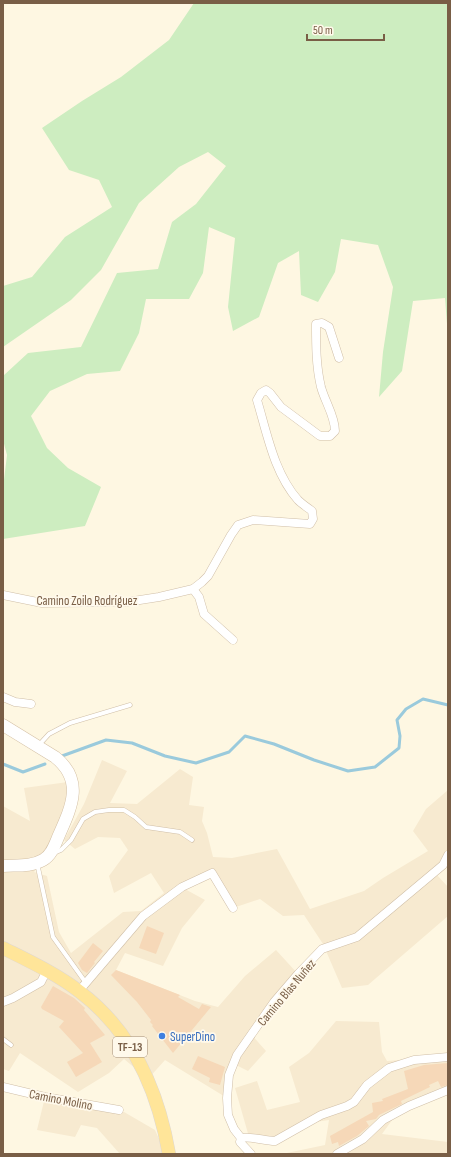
<svg xmlns="http://www.w3.org/2000/svg" width="451" height="1157" viewBox="0 0 451 1157" font-family="'Sofia Sans Condensed',sans-serif">
<style>
.residential{fill:#f7ead0}
.green{fill:#cdedc0}
.lines{fill:none;stroke-linecap:round;stroke-linejoin:round}
.stream{stroke:#9acadc;stroke-width:3}
.building{fill:#f6d8b8}
.service-casing{stroke:#d0bfa8;stroke-width:5}
.minor-casing{stroke:#d0bfa8;stroke-width:9}
.secondary-casing{stroke:#d4c0a5;stroke-width:13}
.primary-casing{stroke:#dfd8d3;stroke-width:14}
.service{stroke:#fff;stroke-width:4}
.minor{stroke:#fff;stroke-width:8}
.secondary{stroke:#fff;stroke-width:12}
.primary{stroke:#ffe599;stroke-width:13}
.shop-dot{fill:#3f7fe0;stroke:#fff9eb;stroke-width:1.5}
.labels{text-anchor:middle;stroke-width:3.5;stroke-linejoin:round;paint-order:stroke}
.shield{fill:#fff9eb;stroke:#a18c78;stroke-width:1}
.shield-label{font-size:12px;font-weight:bold;fill:#795e46}
.street-label{font-size:13px;fill:#795e46;stroke:#fff9eb}
.shop-label{font-size:13px;fill:#366cbe;stroke:#fff9eb;text-anchor:start}
</style>
<rect width="100%" height="100%" fill="#fef7e2"/>
<g class="residential">
<path d="M 102,760 L 127,771 L 110,803 L 137,804 L 180,769 L 193,777 L 189,805 L 204,807 L 202,821 L 207,833 L 213,857 L 232,858 L 277,849 L 310,909 L 364,891 L 383,878 L 428,851 L 413,831 L 426,809 L 448,790 L 448,863 L 447,866 L 437,875 L 448,887 L 448,916 L 368,985 L 342,988 L 323,944 L 304,915 L 283,916 L 260,899 L 233,908 L 212,873 L 183,888 L 205,900 L 182,928 L 163,966 L 125,953 L 116,970 L 195,1001 L 218,1007 L 245,976 L 276,950 L 298,974 L 251,1034 L 266,1051 L 248,1071 L 234,1064 L 227,1098 L 165,1060 L 148,1079 L 124,1059 L 109,1073 L 78,1092 L 20,1053 L 9,1071 L 3,1069 L 3,806 L 30,821 L 24,788 L 68,782 L 71,808 L 52,850 L 34,872 L 47,876 L 59,932 L 71,953 L 123,912 L 141,911 L 164,893 L 151,873 L 114,893 L 109,876 L 128,850 L 120,838 L 98,837 L 75,849 L 64,840 L 84,804 Z"/>
<path d="M 336,1021 L 379,1022 L 382,1052 L 387,1061 L 413,1059 L 448,1059 L 448,1091 L 403,1105 L 382,1134 L 448,1142 L 448,1154 L 282,1154 L 325,1145 L 329,1120 L 315,1122 L 272,1141 L 249,1137 L 235,1088 L 257,1081 L 267,1110 L 300,1102 L 289,1067 L 309,1053 Z"/>
<path d="M 45,1097 L 124,1112 L 155,1130 L 164,1150 L 167,1154 L 120,1154 L 97,1128 L 81,1125 L 75,1137 L 37,1130 Z"/>
</g>
<path class="green" d="M 194,3 L 448,3 L 448,337 L 445,298 L 413,301 L 402,371 L 379,397 L 383,352 L 393,287 L 378,245 L 341,239 L 335,272 L 318,302 L 301,295 L 299,251 L 278,263 L 259,317 L 233,331 L 228,307 L 235,238 L 209,227 L 203,273 L 189,299 L 146,299 L 139,333 L 120,371 L 87,374 L 50,391 L 31,416 L 47,448 L 68,468 L 101,487 L 85,526 L 3,539 L 3,488 L 7,455 L 3,440 L 3,376 L 28,353 L 81,347 L 117,273 L 158,269 L 172,222 L 196,204 L 226,166 L 208,152 L 179,167 L 139,203 L 101,270 L 71,300 L 3,347 L 3,286 L 32,277 L 65,237 L 112,207 L 99,180 L 69,170 L 42,128 L 82,101 L 121,77 L 169,40 Z"/>
<g class="lines">
<g class="stream">
<path d="M 62,756 L 106,740 L 132,743 L 165,756 L 196,763 L 229,752 L 245,736 L 274,744 L 314,760 L 348,771 L 375,767 L 399,748 L 400,736 L 397,720 L 406,709 L 423,699 L 448,705"/>
<path d="M 3,764 L 23,772 L 45,764"/>
</g>
</g>
<g class="building">
<path d="M 147,926 L 164,933 L 156,954 L 139,948 Z"/>
<path d="M 93,943 L 103,951 L 94,962 L 95,963 L 87,973 L 82,970 L 78,963 Z"/>
<path d="M 116,970 L 180,995 L 178,997 L 199,1009 L 202,1004 L 211,1007 L 173,1053 L 152,1026 L 153,1025 L 150,1022 L 151,1020 L 137,1002 L 111,975 Z"/>
<path d="M 53,986 L 74,998 L 85,1008 L 84,1010 L 105,1035 L 90,1043 L 102,1062 L 76,1077 L 67,1062 L 83,1053 L 59,1027 L 64,1021 L 42,1009 L 41,1007 Z"/>
<path d="M 198,1056 L 225,1067 L 220,1085 L 209,1082 L 210,1078 L 192,1069 Z"/>
<path d="M 448,1063 L 448,1085 L 441,1087 L 438,1081 L 429,1085 L 430,1087 L 401,1101 L 402,1104 L 379,1115 L 376,1119 L 366,1121 L 369,1126 L 357,1136 L 339,1146 L 338,1142 L 332,1144 L 330,1136 L 373,1112 L 372,1103 L 383,1101 L 382,1099 L 408,1089 L 404,1071 L 424,1065 Z"/>
</g>
<g class="lines">
<defs>
<g id="service">
<path d="M 38,746 L 49,734 L 70,723 L 130,705"/>
<path d="M 54,853 L 61,850 L 71,840 L 83,819 L 95,812 L 109,810 L 124,810 L 135,817 L 146,827 L 180,832 L 192,840"/>
<path d="M 37,863 L 53,937 L 86,983"/>
<path d="M 3,1039 L 11,1045"/>
</g>
<g id="minor">
<path d="M 193,589 L 199,597 L 204,614 L 233,640"/>
<path d="M 3,595 L 42,603 L 127,602 L 159,597 L 193,589 L 202,582 L 208,576 L 231,535 L 238,525 L 253,520 L 310,524 L 313,519 L 312,511 C 308,508 302,504 298,500 C 274,473 267,433 257,400 L 261,393 L 266,390 L 270,393 L 281,407 L 320,436 L 330,436 L 335,431 C 335,416 325,402 321,387 C 316,366 316,345 316,324 L 322,323 L 329,327 L 339,358"/>
<path d="M 3,697 L 15,702 L 31,704"/>
<path d="M 79,991 L 143,916 L 182,887 L 212,873 L 233,908"/>
<path d="M 3,1002 L 13,998 L 41,982 L 47,970"/>
<path d="M 3,1087 L 45,1097 L 119,1110"/>
<path d="M 241,1138 C 252,1136 264,1141 275,1141 L 321,1115 L 347,1106 L 354,1102 L 367,1085 L 389,1068 L 414,1060 L 448,1057"/>
<path d="M 251,1154 L 240,1142 L 241,1138 L 234,1129 L 228,1115 L 227,1098 L 229,1075 L 237,1055 L 274,1002 L 298,974 L 322,949 L 357,937 L 443,865 L 448,855"/>
<path d="M 337,1154 L 363,1139 L 383,1120 L 409,1106 L 448,1090"/>
</g>
<path id="secondary" d="M 3,725 L 55,757 C 84,780 72,806 59,835 C 55,844 52,855 43,860 C 31,867 16,865 3,866"/>
<path id="primary" d="M 3,948 C 29,961 57,974 80,992 C 133,1032 158,1090 169,1154"/>
</defs>
<use href="#service" class="service-casing"/>
<use href="#minor" class="minor-casing"/>
<use href="#secondary" class="secondary-casing"/>
<use href="#primary" class="primary-casing"/>
<use href="#service" class="service"/>
<use href="#minor" class="minor"/>
<use href="#secondary" class="secondary"/>
<use href="#primary" class="primary"/>
</g>
<circle class="shop-dot" cx="162" cy="1036" r="4"/>
<g class="labels">
<rect class="shield" x="113" y="1037" width="34" height="20" rx="3"/>
<g class="shield-label">
<text x="130" y="1051">TF-13</text>
</g>
<g class="street-label">
<text x="87" y="605">Camino Zoilo Rodríguez</text>
<text transform="translate(286 992) rotate(-50)" y="5">Camino Blas Nuñez</text>
<text transform="translate(61 1099) rotate(11)" y="5">Camino Molino</text>
</g>
<g class="shop-label">
<text x="170" y="1041">SuperDino</text>
</g>
</g>
<rect width="451" height="1157" fill="none" stroke="#795e46" stroke-width="8"/>
<path d="M307 34v6h77v-6" fill="none" stroke="#795e46" stroke-width="2"/>
<text x="313" y="34" font-size="12" fill="#795e46" stroke="#fff9eb" stroke-width="3" paint-order="stroke">50 m</text>
</svg>
